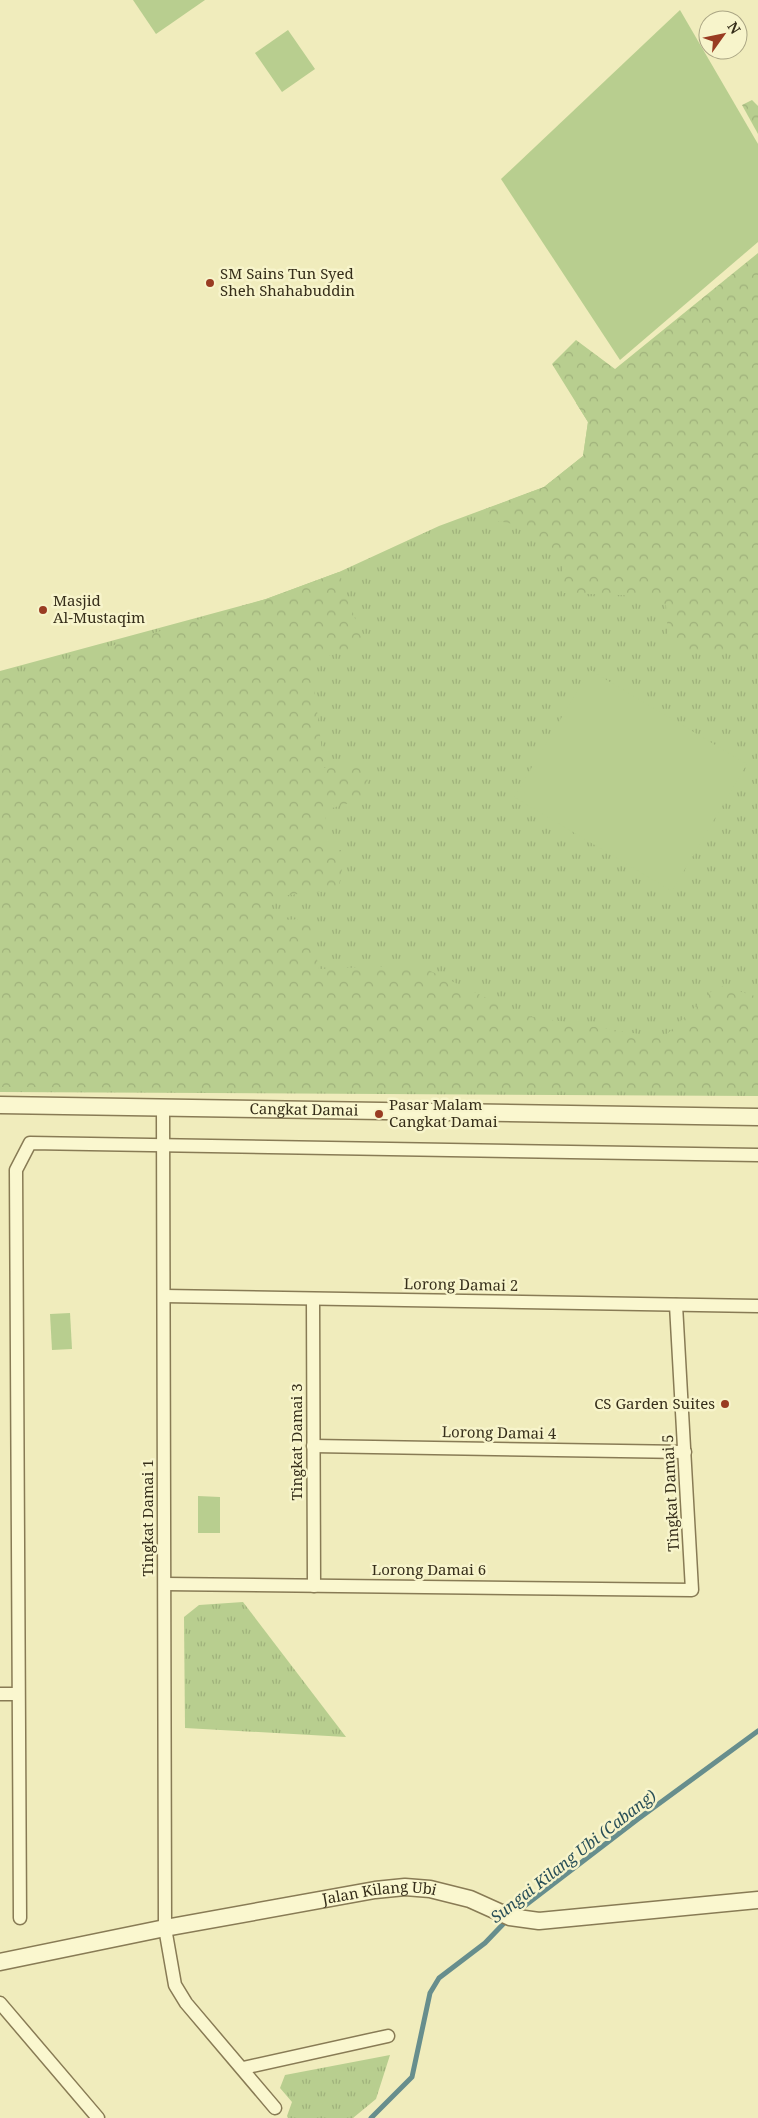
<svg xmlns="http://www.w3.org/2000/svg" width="758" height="2118" viewBox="0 0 758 2118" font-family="'Noto Serif',serif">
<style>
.grass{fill:url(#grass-tufts)}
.forest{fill:url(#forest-crowns)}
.pitch{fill:#b8ce8f}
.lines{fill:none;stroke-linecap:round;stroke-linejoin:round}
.stream{stroke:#678e8d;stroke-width:5}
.minor-casing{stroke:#887b55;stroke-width:15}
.tertiary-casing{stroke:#887b55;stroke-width:19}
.minor{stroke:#faf7cf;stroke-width:12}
.tertiary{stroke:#faf7cf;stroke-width:16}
.poi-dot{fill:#993c22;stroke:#f7f4cb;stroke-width:2}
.labels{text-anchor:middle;stroke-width:5;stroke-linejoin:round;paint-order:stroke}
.poi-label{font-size:15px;fill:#362e1a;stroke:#f7f4cb;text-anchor:start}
.street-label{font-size:15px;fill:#362e1a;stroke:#f7f4cb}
.water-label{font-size:16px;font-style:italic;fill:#294f57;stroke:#f7f4cb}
</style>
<defs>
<pattern id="grass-tufts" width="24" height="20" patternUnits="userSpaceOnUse" patternTransform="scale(1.25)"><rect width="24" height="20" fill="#b8ce8f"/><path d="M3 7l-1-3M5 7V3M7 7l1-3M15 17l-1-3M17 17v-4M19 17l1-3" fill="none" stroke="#9fb17b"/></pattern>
<pattern id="forest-crowns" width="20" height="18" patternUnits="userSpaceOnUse" patternTransform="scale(1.25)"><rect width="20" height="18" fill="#b8ce8f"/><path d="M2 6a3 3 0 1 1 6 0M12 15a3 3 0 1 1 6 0" fill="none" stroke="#9fb17b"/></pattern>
</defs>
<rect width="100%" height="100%" fill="#f0ecbc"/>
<g class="grass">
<path d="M 758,262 L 758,1096 L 0,1092 L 0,671 L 266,599 L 339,572 L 439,526 L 544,487 L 583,456 L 588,422 L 576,403 Z"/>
<path d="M 243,1602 L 346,1737 L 185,1728 L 184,1617 L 199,1605 Z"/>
<path d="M 390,2055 L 376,2099 L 353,2118 L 288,2118 L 287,2116 L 292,2102 L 280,2088 L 285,2075 Z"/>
</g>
<g class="forest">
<path d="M 752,100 L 758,106 L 758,134 L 742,105 Z"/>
<path d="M 758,253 L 758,653 L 678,651 L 668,635 L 666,605 L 646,596 L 564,593 L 562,556 L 525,526 L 468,516 L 544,487 L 583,456 L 588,422 L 552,364 L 576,340 L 615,369 Z"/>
<path d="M 339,572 L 364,645 L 311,661 L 324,768 L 368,764 L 367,798 L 325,810 L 327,850 L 346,850 L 338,890 L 269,897 L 274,920 L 309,919 L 319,969 L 418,965 L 522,1015 L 663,1038 L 718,985 L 758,997 L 758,1091 L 0,1087 L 2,679 L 266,599 Z"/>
</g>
<g class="pitch">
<path d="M 133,0 L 205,0 L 156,34 Z"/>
<path d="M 680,10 L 758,144 L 758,242 L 620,360 L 501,179 Z"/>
<path d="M 288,30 L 315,69 L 282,92 L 255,53 Z"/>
<path d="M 590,670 L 747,764 L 672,891 L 514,797 Z"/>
<path d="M 70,1313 L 72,1349 L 52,1350 L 50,1314 Z"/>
<path d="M 198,1496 L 220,1497 L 220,1533 L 198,1533 Z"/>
</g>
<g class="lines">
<g class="stream">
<path d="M 514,1914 L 638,1819 L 758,1731"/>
<path d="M 371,2118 L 412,2077 L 430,1993 L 439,1978 L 485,1943 L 508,1919"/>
</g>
<defs>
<g id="minor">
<path d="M 163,1108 L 165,1928 L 175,1985 L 186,2003 L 275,2108"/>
<path d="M 164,1296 L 758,1306"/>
<path d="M 313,1299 L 314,1586"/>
<path d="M 313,1446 L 685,1452"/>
<path d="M 165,1584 L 692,1590 L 676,1305"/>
<path d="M 0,1694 L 18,1694"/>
<path d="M 20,1918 L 16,1170 L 30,1143 L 758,1155"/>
<path d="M 0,2003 L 98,2118"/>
<path d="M 243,2068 L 388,2036"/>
</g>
<g id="tertiary">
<path id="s1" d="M 0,1105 L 758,1117"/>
<path id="s2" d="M 0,1962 L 165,1928 L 375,1890 L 405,1887 L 430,1889 L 470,1899 L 510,1917 L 539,1921 L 758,1900"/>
</g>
</defs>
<use href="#minor" class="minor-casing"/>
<use href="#tertiary" class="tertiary-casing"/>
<use href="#minor" class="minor"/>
<use href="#tertiary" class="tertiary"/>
</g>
<g class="poi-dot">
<circle cx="210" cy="283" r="5"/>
<circle cx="43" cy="610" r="5"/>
<circle cx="379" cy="1114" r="5"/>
<circle cx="725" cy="1404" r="5"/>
</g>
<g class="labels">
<g class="poi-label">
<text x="220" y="279">SM Sains Tun Syed<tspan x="220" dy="17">Sheh Shahabuddin</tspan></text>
<text x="53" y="606">Masjid<tspan x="53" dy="17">Al-Mustaqim</tspan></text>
<text x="389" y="1110">Pasar Malam<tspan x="389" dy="17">Cangkat Damai</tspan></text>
<text x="715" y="1409" text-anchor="end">CS Garden Suites</text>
</g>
<g class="street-label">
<text dy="5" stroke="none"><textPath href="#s1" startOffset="304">Cangkat Damai</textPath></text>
<text transform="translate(461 1285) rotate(1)" y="5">Lorong Damai 2</text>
<text transform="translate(499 1433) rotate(1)" y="5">Lorong Damai 4</text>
<text transform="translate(297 1442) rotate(-90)" y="5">Tingkat Damai 3</text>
<text transform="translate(671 1493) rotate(-93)" y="5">Tingkat Damai 5</text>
<text transform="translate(148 1518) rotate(-90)" y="5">Tingkat Damai 1</text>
<text x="429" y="1575">Lorong Damai 6</text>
<text dy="5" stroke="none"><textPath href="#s2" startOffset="386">Jalan Kilang Ubi</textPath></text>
</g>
<g class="water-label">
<text transform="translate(573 1856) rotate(-38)" y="6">Sungai Kilang Ubi (Cabang)</text>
</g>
</g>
<g transform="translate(723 35) rotate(57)"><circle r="24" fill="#f7f4cb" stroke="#aaa584"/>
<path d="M0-4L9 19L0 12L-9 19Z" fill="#993c22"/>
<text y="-8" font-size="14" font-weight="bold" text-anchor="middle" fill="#362e1a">N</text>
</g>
</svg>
